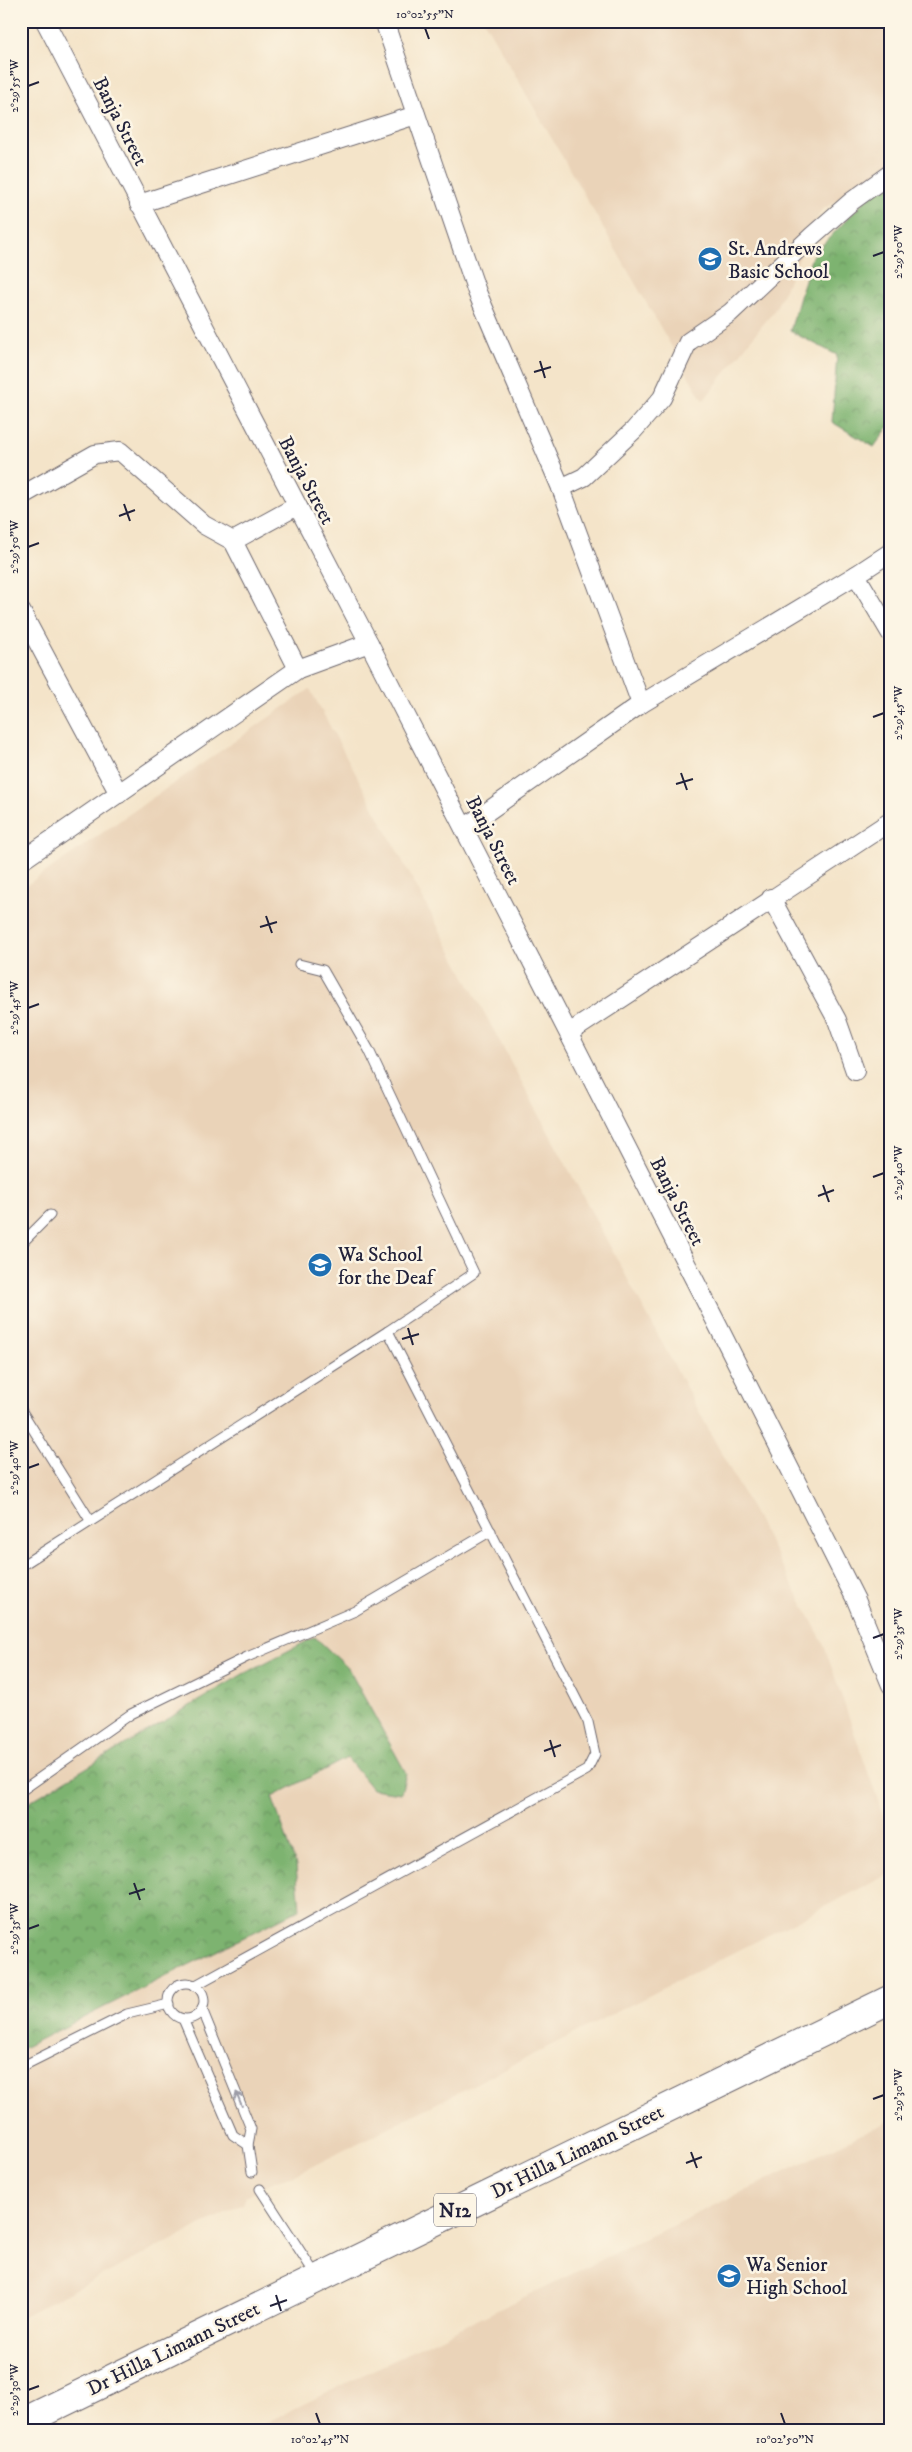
<svg xmlns="http://www.w3.org/2000/svg" width="912" height="2452" viewBox="0 0 912 2452" font-family="'IM FELL DW Pica',serif">
<style>
.built{fill:#ead3b8}
.forest{fill:url(#forest-crowns);stroke:#506a56}
.lines{fill:none;stroke-linecap:round;stroke-linejoin:round}
.service-casing{stroke:#6c666d;stroke-width:11}
.minor-casing{stroke:#6c666d;stroke-width:20}
.trunk-casing{stroke:#6c666d;stroke-width:30}
.service{stroke:#fff;stroke-width:9}
.minor{stroke:#fff;stroke-width:18}
.trunk{stroke:#fff;stroke-width:28}
.oneway{stroke:#9c9ca7}
.ticks{fill:none;stroke:#22223b;stroke-width:2}
.labels{text-anchor:middle;stroke-width:5;stroke-linejoin:round;paint-order:stroke}
.shield{fill:#fcf5e5;stroke:#63616e;stroke-width:1}
.shield-label{font-size:19px;font-weight:bold;fill:#22223b}
.street-label{font-size:20px;fill:#22223b;stroke:#fcf5e5}
.poi-label{font-size:20px;fill:#22223b;stroke:#fcf5e5;text-anchor:start}
.neatline{fill:none;stroke:#22223b;stroke-width:2}
.ticks-label{font-size:12px;text-anchor:middle;fill:#22223b}
</style>
<defs>
<pattern id="forest-crowns" width="20" height="18" patternUnits="userSpaceOnUse" patternTransform="scale(1.25)"><rect width="20" height="18" fill="#7db370"/><path d="M2 6a3 3 0 1 1 6 0M12 15a3 3 0 1 1 6 0" fill="none" stroke="#66915d"/></pattern>
</defs>
<rect width="100%" height="100%" fill="#fcf5e5"/>
<filter id="ink" filterUnits="userSpaceOnUse"><feTurbulence type="fractalNoise" baseFrequency=".02" numOctaves="2"/><feDisplacementMap in="SourceGraphic" scale="10" xChannelSelector="R" yChannelSelector="G"/><feConvolveMatrix kernelMatrix="1 2 1 2 8 2 1 2 1" color-interpolation-filters="sRGB"/></filter>
<filter id="wash" filterUnits="userSpaceOnUse"><feTurbulence type="fractalNoise" baseFrequency=".0096" numOctaves="4" result="noise"/><feDisplacementMap in="SourceGraphic" scale="20" xChannelSelector="R" yChannelSelector="G"/><feGaussianBlur stdDeviation="1.12" result="paint"/><feColorMatrix in="noise" values="0 0 0 0 0 0 0 0 0 0 0 0 0 0 0 0 0 1.4 0 .05"/><feComposite in="paint" operator="in"/></filter>
<g filter="url(#wash)">
<rect width="100%" height="100%" fill="#f4e4c9"/>
<g class="built">
<path d="M 484,21 L 891,21 L 891,163 L 821,211 L 776,308 L 703,401 Z"/>
<path d="M 310,689 L 822,1640 L 891,1838 L 891,1873 L 295,2175 L 276,2180 L 246,2196 L 243,2204 L 21,2317 L 21,889 Z"/>
<path d="M 891,2120 L 891,2431 L 249,2431 L 371,2371 Z"/>
</g>
<g class="forest">
<path d="M 891,186 L 891,423 L 874,447 L 832,422 L 837,355 L 790,331 L 812,256 L 871,194 Z"/>
<path d="M 315,1637 L 348,1668 L 406,1773 L 401,1793 L 372,1789 L 347,1758 L 272,1797 L 296,1865 L 300,1909 L 21,2049 L 21,1807 L 243,1674 Z"/>
</g>
</g>
<g filter="url(#ink)">
<g class="lines">
<defs>
<g id="service">
<path d="M 21,1244 L 50,1215"/>
<path d="M 21,1410 L 90,1520"/>
<path d="M 21,1566 L 388,1331 L 474,1273 L 369,1050 L 323,970 L 299,964"/>
<path d="M 21,1791 L 131,1714 L 247,1657 L 355,1611 L 491,1531"/>
<circle cx="186" cy="2001" r="18"/>
<path d="M 194,1986 L 587,1770 L 595,1754 L 588,1722 L 388,1331"/>
<path d="M 202,2009 L 251,2129 L 248,2145 L 252,2172"/>
<path d="M 183,2019 L 233,2135 L 248,2145"/>
<path d="M 21,2067 L 127,2014 L 169,2004"/>
<path d="M 260,2189 L 317,2277"/>
</g>
<g id="minor">
<path d="M 45,21 L 369,643 L 714,1318 L 856,1600 L 891,1685"/>
<path d="M 384,21 L 477,292 L 561,488 L 641,704"/>
<path d="M 139,204 L 416,115"/>
<path d="M 561,488 L 584,477 L 634,430 L 662,398 L 688,342 L 730,313 L 812,236 L 852,201 L 891,173"/>
<path d="M 21,496 L 95,454 L 120,451 L 204,525 L 233,541 L 297,506"/>
<path d="M 233,541 L 298,669"/>
<path d="M 856,575 L 891,634"/>
<path d="M 21,611 L 119,794"/>
<path d="M 464,828 L 641,704 L 856,575 L 891,552"/>
<path d="M 21,861 L 298,669 L 369,643"/>
<path d="M 771,898 L 837,1020 L 855,1071"/>
<path d="M 569,1033 L 891,821"/>
</g>
<path id="trunk" d="M 21,2423 L 891,1999"/>
</defs>
<use href="#service" class="service-casing"/>
<use href="#minor" class="minor-casing"/>
<use href="#trunk" class="trunk-casing"/>
<use href="#service" class="service"/>
<use href="#minor" class="minor"/>
<use href="#trunk" class="trunk"/>
</g>
<defs><path id="oneway-shaft" d="M-6 0H5M1.5-3L5.5 0L1.5 3" fill="none" stroke-width="1.6" stroke-linecap="round" stroke-linejoin="round" transform="scale(1.25)"/></defs>
<use class="oneway" href="#oneway-shaft" transform="translate(239 2099) rotate(-112)"/>
</g>
<path class="ticks" d="M 425,28 L 429,39M 28,86 L 39,82M 873,256 L 884,252M 540,361 L 545,378M 534,372 L 551,367M 124,504 L 130,521M 119,516 L 135,510M 28,547 L 39,543M 873,717 L 884,713M 681,773 L 687,790M 676,784 L 693,779M 266,916 L 272,933M 260,927 L 277,922M 28,1008 L 39,1004M 873,1177 L 884,1173M 823,1185 L 829,1202M 818,1196 L 834,1190M 408,1328 L 413,1345M 402,1339 L 419,1334M 28,1468 L 39,1464M 873,1638 L 884,1634M 550,1740 L 555,1757M 544,1751 L 561,1745M 134,1883 L 140,1900M 129,1894 L 145,1889M 28,1929 L 39,1925M 873,2099 L 884,2095M 691,2152 L 697,2168M 686,2163 L 702,2157M 276,2295 L 281,2311M 270,2306 L 287,2300M 28,2390 L 39,2386M 316,2413 L 320,2424M 781,2413 L 785,2424"/>
<defs>
<symbol id="school-disc" viewBox="-11 -11 22 22"><circle r="9.5" fill="#1f6fb2" stroke="#fcf5e5"/><path d="M0-5L7-2L0 1L-7-2ZM-4 1L0 2.5L4 1V4Q0 6-4 4Z" fill="#fff"/></symbol>
</defs>
<g fill-rule="evenodd">
<use href="#school-disc" x="696" y="245" width="28" height="28"/>
<use href="#school-disc" x="306" y="1251" width="28" height="28"/>
<use href="#school-disc" x="715" y="2262" width="28" height="28"/>
</g>
<g class="labels">
<rect class="shield" x="434" y="2193.5" width="42" height="33" rx="4"/>
<g class="shield-label">
<text x="455" y="2217">N12</text>
</g>
<g class="street-label">
<text transform="translate(121 121) rotate(63)" y="7">Banja Street</text>
<text transform="translate(307 480) rotate(62)" y="7">Banja Street</text>
<text transform="translate(494 840) rotate(63)" y="7">Banja Street</text>
<text transform="translate(678 1201) rotate(63)" y="7">Banja Street</text>
<text transform="translate(577 2151) rotate(-26)" y="7">Dr Hilla Limann Street</text>
<text transform="translate(173 2348) rotate(-26)" y="7">Dr Hilla Limann Street</text>
</g>
<g class="poi-label">
<text x="728" y="255">St. Andrews<tspan x="728" dy="23">Basic School</tspan></text>
<text x="338" y="1261">Wa School<tspan x="338" dy="23">for the Deaf</tspan></text>
<text x="746" y="2271">Wa Senior<tspan x="746" dy="23">High School</tspan></text>
</g>
</g>
<rect width="912" height="2452" fill="none" stroke="#fcf5e5" stroke-width="55"/>
<rect x="28" y="28" width="856" height="2396" class="neatline"/>
<g class="ticks-label">
<text x="425" y="18">10°02'55"N</text>
<text transform="translate(14 86) rotate(-90)" y="4">2°29'55"W</text>
<text transform="translate(898 252) rotate(-90)" y="4">2°29'50"W</text>
<text transform="translate(14 547) rotate(-90)" y="4">2°29'50"W</text>
<text transform="translate(898 713) rotate(-90)" y="4">2°29'45"W</text>
<text transform="translate(14 1008) rotate(-90)" y="4">2°29'45"W</text>
<text transform="translate(898 1173) rotate(-90)" y="4">2°29'40"W</text>
<text transform="translate(14 1468) rotate(-90)" y="4">2°29'40"W</text>
<text transform="translate(898 1634) rotate(-90)" y="4">2°29'35"W</text>
<text transform="translate(14 1929) rotate(-90)" y="4">2°29'35"W</text>
<text transform="translate(898 2095) rotate(-90)" y="4">2°29'30"W</text>
<text transform="translate(14 2390) rotate(-90)" y="4">2°29'30"W</text>
<text x="320" y="2443">10°02'45"N</text>
<text x="785" y="2443">10°02'50"N</text>
</g>
</svg>
